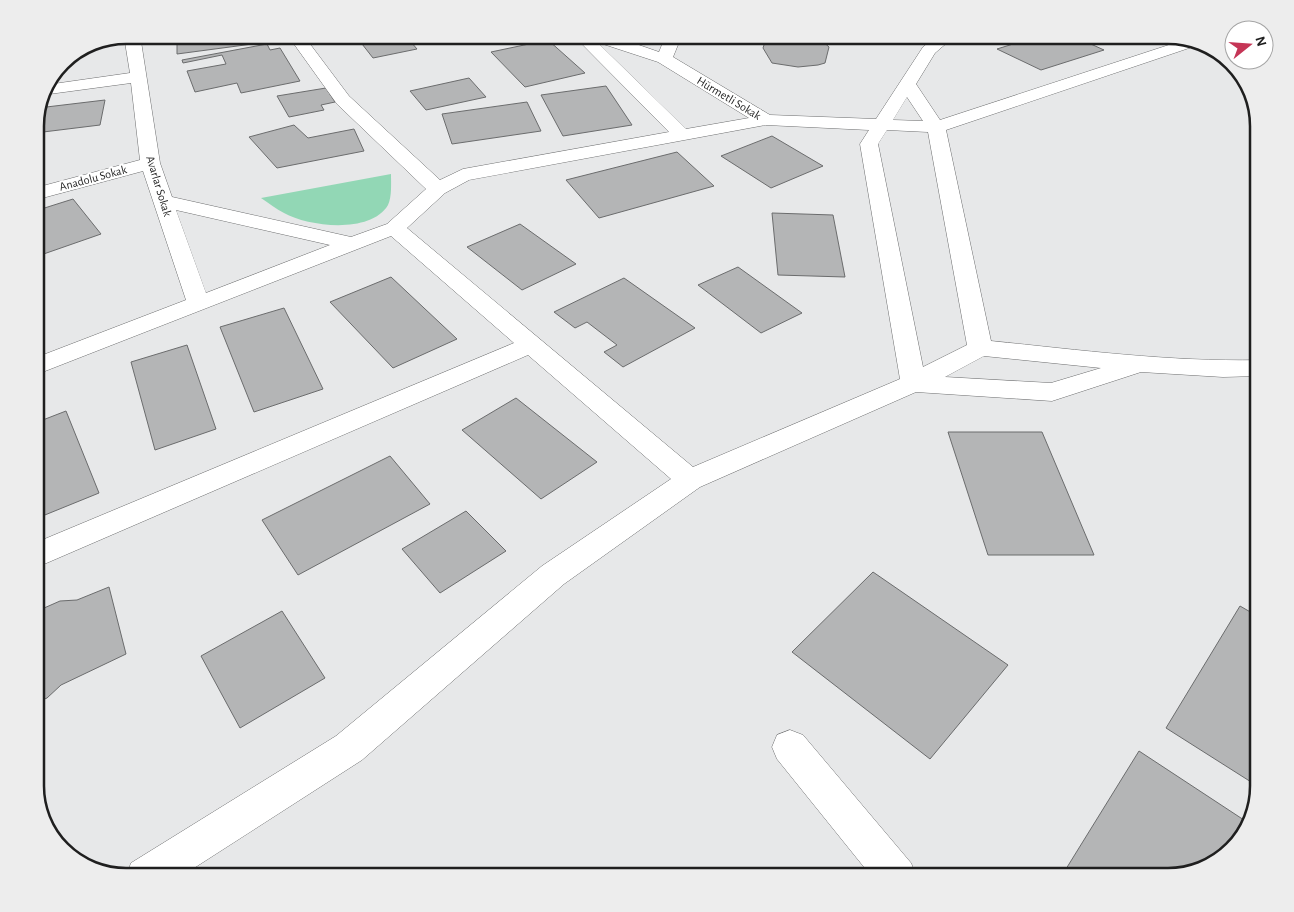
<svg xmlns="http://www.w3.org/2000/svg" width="1294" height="912" viewBox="0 0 1294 912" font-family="'Alegreya Sans',sans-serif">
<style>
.green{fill:#92d7b5}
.building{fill:#b4b5b6;stroke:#6b6c6d}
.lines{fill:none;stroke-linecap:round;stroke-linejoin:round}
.street-casing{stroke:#6d6e6f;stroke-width:1}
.street{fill:#fff;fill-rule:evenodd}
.labels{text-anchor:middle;stroke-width:4;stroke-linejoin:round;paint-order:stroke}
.far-street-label{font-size:12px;fill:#1f1f1f;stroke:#fff}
.rim{fill:none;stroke:#1f1f1f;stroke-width:2.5}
</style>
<rect width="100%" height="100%" fill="#e7e8e9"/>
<path class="green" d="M 391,174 C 391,183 392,197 388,205 C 371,234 309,227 284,213 C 276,209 269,203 261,198 Z"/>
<g class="building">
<path d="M 177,35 L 260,35 L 259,35 L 260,43 L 177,54 Z"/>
<path d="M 355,35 L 405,35 L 417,49 L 373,58 Z"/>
<path d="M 793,35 L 819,38 L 829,47 L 825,63 L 818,65 L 798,67 L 772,63 L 763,48 L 766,39 Z"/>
<path d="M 838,35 L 870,35 L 862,38 L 841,37 Z"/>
<path d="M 1042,35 L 1071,35 L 1104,50 L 1041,70 L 997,49 Z"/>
<path d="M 548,40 L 585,73 L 525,87 L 491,52 Z"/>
<path d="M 267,44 L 270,50 L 280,48 L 300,81 L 241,93 L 237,83 L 195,92 L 187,71 L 226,64 L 222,55 L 183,63 L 182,60 Z"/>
<path d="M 469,78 L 486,97 L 426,110 L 410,91 Z"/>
<path d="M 606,86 L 632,125 L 563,136 L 541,95 Z"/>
<path d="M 326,88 L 335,102 L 321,105 L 324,110 L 289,117 L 277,96 Z"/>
<path d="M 105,100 L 100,125 L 35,133 L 35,120 L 38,108 Z"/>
<path d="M 527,102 L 541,131 L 452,144 L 442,114 Z"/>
<path d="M 294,125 L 308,138 L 354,129 L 364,151 L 277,168 L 249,137 Z"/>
<path d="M 772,136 L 823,166 L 771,188 L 721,156 Z"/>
<path d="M 677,152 L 714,186 L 599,218 L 566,180 Z"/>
<path d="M 73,199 L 101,234 L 35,257 L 35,211 Z"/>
<path d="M 772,213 L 833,215 L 845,277 L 778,275 Z"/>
<path d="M 520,224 L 576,264 L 522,290 L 467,247 Z"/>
<path d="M 738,267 L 802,313 L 761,333 L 698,285 Z"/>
<path d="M 391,277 L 457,339 L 393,368 L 330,302 Z"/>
<path d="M 624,278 L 695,328 L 623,367 L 604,352 L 617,345 L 587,322 L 575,328 L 554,312 Z"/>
<path d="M 284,308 L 323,389 L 254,412 L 220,327 Z"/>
<path d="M 187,345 L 216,429 L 155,450 L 131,362 Z"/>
<path d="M 516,398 L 597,462 L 541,499 L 462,430 Z"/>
<path d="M 66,411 L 99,493 L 35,519 L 35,423 Z"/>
<path d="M 948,432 L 1042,432 L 1094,555 L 988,555 Z"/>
<path d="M 390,456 L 430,504 L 298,575 L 262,520 Z"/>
<path d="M 466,511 L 506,551 L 440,593 L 402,549 Z"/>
<path d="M 873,572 L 1008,665 L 930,759 L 792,652 Z"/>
<path d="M 109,587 L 126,654 L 61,685 L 47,698 L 35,703 L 35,612 L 60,601 L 77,600 Z"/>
<path d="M 1240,606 L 1259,617 L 1259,787 L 1166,728 Z"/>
<path d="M 282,611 L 325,678 L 240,728 L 201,656 Z"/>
<path d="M 1139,751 L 1247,822 L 1240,841 L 1208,867 L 1168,877 L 1061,877 Z"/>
</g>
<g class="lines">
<defs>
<g id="street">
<path d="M 140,35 L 160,163 L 172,197 L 351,237 L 387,224 L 426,189 L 337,104 L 294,44 L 293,35 L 309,35 L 310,44 L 349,96 L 440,180 L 463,169 L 669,132 L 573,35 L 610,35 L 659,52 L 666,35 L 682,35 L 673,57 L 770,115 L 876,119 L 923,47 L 938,35 L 956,35 L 935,53 L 916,84 L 940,120 L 1184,40 L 1198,45 L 946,130 L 991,341 C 1080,350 1170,362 1259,360 L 1259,376 L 1223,377 L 1141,372 L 1052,401 L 916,392 L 700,487 L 564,584 L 362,760 L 180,877 L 126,877 L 131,863 L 336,736 L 542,566 L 671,479 L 528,355 L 35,568 L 35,543 L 514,343 L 391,236 L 35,375 L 35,358 L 186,300 L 143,171 L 35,200 L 35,188 L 140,160 L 131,83 L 42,95 L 46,85 L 130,73 L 124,36 ZM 597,42 L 658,62 L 749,118 L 686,129 ZM 907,97 L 923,121 L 893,120 ZM 766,125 L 869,130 L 860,144 L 900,379 L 693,467 L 407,228 L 445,193 L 469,180 ZM 887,130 L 928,132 L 967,345 L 923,367 L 878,144 ZM 176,210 L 330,245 L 206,293 ZM 984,356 L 1101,368 L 1051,383 L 945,377 Z"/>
<path d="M 790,730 L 803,735 L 911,863 L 917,877 L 872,877 L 777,759 L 772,747 L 777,735 Z"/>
</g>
</defs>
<use href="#street" class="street-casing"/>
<use href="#street" class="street"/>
</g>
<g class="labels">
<g class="far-street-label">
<text transform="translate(729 98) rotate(31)" y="4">Hürmetli Sokak</text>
<text transform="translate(93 178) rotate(-15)" y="4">Anadolu Sokak</text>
<text transform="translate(159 186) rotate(73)" y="4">Avarlar Sokak</text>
</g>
</g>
<path d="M0 0H1294V912H0ZM126 44H1168A82 82 0 0 1 1250 126V786A82 82 0 0 1 1168 868H126A82 82 0 0 1 44 786V126A82 82 0 0 1 126 44Z" fill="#ededed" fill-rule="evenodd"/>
<path class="rim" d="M126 44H1168A82 82 0 0 1 1250 126V786A82 82 0 0 1 1168 868H126A82 82 0 0 1 44 786V126A82 82 0 0 1 126 44Z"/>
<g transform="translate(1249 45) rotate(73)"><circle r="24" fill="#ffffff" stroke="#a5a5a5"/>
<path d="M0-4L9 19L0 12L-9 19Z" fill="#c53556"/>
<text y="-8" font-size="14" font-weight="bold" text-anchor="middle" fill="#1f1f1f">N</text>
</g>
</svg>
